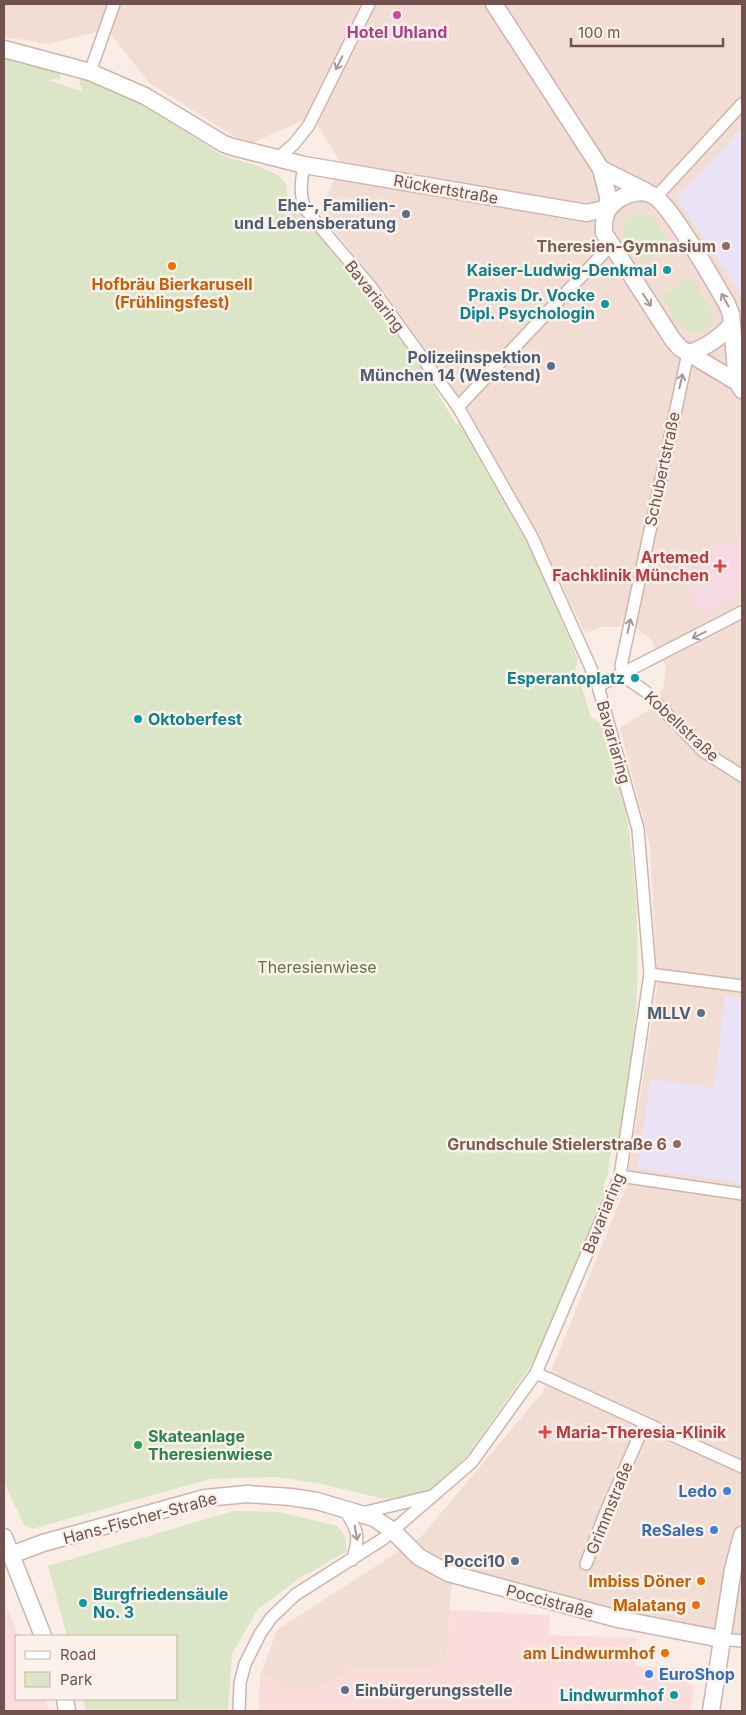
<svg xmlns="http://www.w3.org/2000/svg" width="746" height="1715" viewBox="0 0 746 1715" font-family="Inter,sans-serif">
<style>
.residential{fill:#f1ddd4}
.commercial{fill:#fadcda}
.education{fill:#eae2f6}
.medical{fill:#f7d9e4}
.green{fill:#dae6c5}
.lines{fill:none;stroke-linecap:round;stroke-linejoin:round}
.street-casing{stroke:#cdb5af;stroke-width:14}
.secondary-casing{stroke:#cfb4ad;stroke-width:19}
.street{stroke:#fff;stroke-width:11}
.secondary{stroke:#fff;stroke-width:16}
.oneway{stroke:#aa9794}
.hotel-dot{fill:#d1479c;stroke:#fdf2eb;stroke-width:2}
.service-dot{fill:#5c6f8a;stroke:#fdf2eb;stroke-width:2}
.education-dot{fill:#8d6e63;stroke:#fdf2eb;stroke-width:2}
.food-dot{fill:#e8710a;stroke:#fdf2eb;stroke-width:2}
.culture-dot{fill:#0f9aa8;stroke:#fdf2eb;stroke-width:2}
.health-dot{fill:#e0444e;stroke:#fdf2eb;stroke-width:2}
.leisure-dot{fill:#2e9e5b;stroke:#fdf2eb;stroke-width:2}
.shop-dot{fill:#3f7fe0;stroke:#fdf2eb;stroke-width:2}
.labels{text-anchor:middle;stroke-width:5;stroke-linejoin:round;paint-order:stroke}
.hotel-label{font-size:16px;font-weight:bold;fill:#b23c85;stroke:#fdf2eb}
.street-label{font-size:16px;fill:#71514d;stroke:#fdf2eb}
.service-label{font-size:16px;font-weight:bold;fill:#4e5e75;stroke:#fdf2eb;text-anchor:end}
.education-label{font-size:16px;font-weight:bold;fill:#785e54;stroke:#fdf2eb;text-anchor:end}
.culture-label{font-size:16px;font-weight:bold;fill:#0d838f;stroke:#fdf2eb;text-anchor:end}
.food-label{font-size:16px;font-weight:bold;fill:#c56008;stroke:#fdf2eb;text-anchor:end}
.health-label{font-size:16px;font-weight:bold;fill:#be3a42;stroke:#fdf2eb;text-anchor:end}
.park-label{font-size:16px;fill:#5f7645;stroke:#fdf2eb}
.leisure-label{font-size:16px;font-weight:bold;fill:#27864d;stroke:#fdf2eb;text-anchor:start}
.shop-label{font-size:16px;font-weight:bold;fill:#366cbe;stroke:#fdf2eb;text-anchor:end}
</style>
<rect width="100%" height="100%" fill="#faede5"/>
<path class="residential" d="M 4,4 L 742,4 L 742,128 L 677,198 L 742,295 L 742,1639 L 715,1638 L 454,1570 L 449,1610 L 447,1662 L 420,1669 L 349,1670 L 319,1689 L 282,1689 L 272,1678 L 260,1676 L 277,1630 L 421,1537 L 542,1393 L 626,1186 L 657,988 L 650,846 L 620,728 L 652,708 L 663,689 L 666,666 L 651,639 L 634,627 L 602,627 L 585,633 L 533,525 L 469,411 L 388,298 L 320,212 L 341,163 L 312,116 L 248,145 L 148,82 L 107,29 L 49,44 L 4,37 Z"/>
<g class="commercial">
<path d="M 4,1601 L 19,1636 L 16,1636 L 16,1699 L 45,1699 L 50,1711 L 4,1711 Z"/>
<path d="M 449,1610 L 550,1615 L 549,1635 L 636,1638 L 635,1666 L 690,1668 L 689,1685 L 695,1686 L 690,1711 L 259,1711 L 260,1676 L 272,1678 L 282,1689 L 319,1689 L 349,1670 L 420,1669 L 447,1662 Z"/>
</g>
<g class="education">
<path d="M 742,128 L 742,295 L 677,198 Z"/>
<path d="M 725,996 L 742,998 L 742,1183 L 637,1168 L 651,1079 L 714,1088 Z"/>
</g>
<path class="medical" d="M 742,537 L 742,593 L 702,613 L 685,581 L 709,550 Z"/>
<g class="green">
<path d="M 4,57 L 60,74 L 61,79 L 49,80 L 83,92 L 79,82 L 82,77 L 137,101 L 223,156 L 259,166 L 279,176 L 286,184 L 288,202 L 297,215 L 299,214 L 307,220 L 417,359 L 456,424 L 459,424 L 533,553 L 577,657 L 577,665 L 575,667 L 591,717 L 602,724 C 610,755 621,787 627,819 C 644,927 640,1035 619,1143 L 610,1155 L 608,1173 L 603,1186 L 607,1188 L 539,1354 L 470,1452 L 452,1472 L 432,1488 L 419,1494 L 385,1499 L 317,1483 L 275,1477 L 210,1479 L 32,1529 L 24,1525 L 4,1482 Z"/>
<path d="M 639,213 L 653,218 L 670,245 L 642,264 C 633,250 617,234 627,218 Z"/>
<path d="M 691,277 L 713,314 L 711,326 L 698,334 C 680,333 671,309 662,296 Z"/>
<path d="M 233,1511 L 279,1512 L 337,1526 L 345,1536 L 347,1551 L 300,1578 L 258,1609 L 232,1654 L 228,1711 L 86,1711 L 83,1699 L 176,1699 L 176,1636 L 67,1636 L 48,1566 Z"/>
</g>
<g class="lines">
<defs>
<g id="street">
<path d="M 90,72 L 114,4"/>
<path d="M 278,158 L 294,144 L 309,125 L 369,4"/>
<path d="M 656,197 L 742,104"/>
<path d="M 688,353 L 621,666 L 629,680 L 645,691 L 703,751 L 742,776"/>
<path d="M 458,407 L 611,245"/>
<path d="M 598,686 L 742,612"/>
<path d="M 650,974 L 742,986"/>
<path d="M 620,1176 L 742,1194"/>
<path d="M 536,1373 L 742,1467"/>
<path d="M 343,1508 C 357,1528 361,1536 352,1560"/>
<path d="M 362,1513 L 432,1496"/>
<path d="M 586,1564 L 605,1514 L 645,1423"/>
<path d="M 721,1639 L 742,1641"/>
<path d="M 239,1711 L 240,1683 L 245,1664 L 260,1634 L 271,1618 L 295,1595 L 383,1539 L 472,1462 L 536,1373 L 620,1176 L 650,974 L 638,829 L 598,686 L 590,666 L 532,537 L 458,407 L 371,287 L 306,210 C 299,196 301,181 304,165"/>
</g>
<g id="secondary">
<path d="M 494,4 L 601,169 L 608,196 L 608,208"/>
<path d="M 4,49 L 90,72 L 145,96 L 224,144 L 233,147 L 304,165 L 587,213 L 608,208"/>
<path d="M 601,169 L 647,192"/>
<path d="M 688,353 C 704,349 721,337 732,324"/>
<path d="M 737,382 L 731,314 L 727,304 C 714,282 672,207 654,196 C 644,190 631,192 621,198 C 607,206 603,216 604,233 L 673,340 L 680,348 L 737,382 L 742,390"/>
<path d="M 4,1537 L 43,1636"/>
<path d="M 11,1555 L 43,1543 L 205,1498 L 247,1494 L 291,1497 L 317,1501 L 374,1518 L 393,1531 L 419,1557 L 448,1573 L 618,1619 L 721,1639"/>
<path d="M 65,1699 L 67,1711"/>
<path d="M 711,1711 L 733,1569 L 742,1535"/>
</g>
</defs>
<use href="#street" class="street-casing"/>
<use href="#secondary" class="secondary-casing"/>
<use href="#street" class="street"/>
<use href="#secondary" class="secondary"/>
</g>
<defs><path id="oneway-shaft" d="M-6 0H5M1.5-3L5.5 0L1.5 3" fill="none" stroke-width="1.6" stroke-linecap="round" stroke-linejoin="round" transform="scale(1.25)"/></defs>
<g class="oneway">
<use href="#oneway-shaft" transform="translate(339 63) rotate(116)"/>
<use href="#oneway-shaft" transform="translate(647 300) rotate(57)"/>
<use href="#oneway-shaft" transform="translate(725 300) rotate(-119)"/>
<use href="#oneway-shaft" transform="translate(681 381) rotate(-77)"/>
<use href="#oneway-shaft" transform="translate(629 626) rotate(-78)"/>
<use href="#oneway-shaft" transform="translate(699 635) rotate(153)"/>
<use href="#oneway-shaft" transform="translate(356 1533) rotate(80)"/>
</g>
<circle class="hotel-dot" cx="397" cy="15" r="5"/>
<g class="service-dot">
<circle cx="406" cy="214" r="5"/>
<circle cx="551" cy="366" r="5"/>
<circle cx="701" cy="1013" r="5"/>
<circle cx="515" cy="1561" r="5"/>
<circle cx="345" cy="1690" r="5"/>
</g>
<g class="education-dot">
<circle cx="726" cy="246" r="5"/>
<circle cx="677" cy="1144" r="5"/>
</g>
<g class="food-dot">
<circle cx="172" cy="266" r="5"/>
<circle cx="701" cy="1581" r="5"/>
<circle cx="696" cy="1605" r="5"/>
<circle cx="665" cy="1653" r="5"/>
</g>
<g class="culture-dot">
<circle cx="667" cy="270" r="5"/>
<circle cx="605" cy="304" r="5"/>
<circle cx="635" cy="678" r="5"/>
<circle cx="138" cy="719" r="5"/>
<circle cx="83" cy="1603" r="5"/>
<circle cx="674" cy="1695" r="5"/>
</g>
<g class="health-dot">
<path d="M717.5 558.5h5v5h5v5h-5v5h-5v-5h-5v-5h5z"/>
<path d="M542.5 1424.5h5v5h5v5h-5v5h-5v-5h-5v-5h5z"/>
</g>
<circle class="leisure-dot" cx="138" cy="1445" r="5"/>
<g class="shop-dot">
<circle cx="727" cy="1491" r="5"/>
<circle cx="714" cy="1530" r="5"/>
<circle cx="649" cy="1674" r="5"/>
</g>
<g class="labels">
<g class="hotel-label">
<text x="397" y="38">Hotel Uhland</text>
</g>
<g class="street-label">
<text transform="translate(446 189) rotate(10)" y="6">Rückertstraße</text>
<text transform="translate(375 296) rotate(52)" y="6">Bavariaring</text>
<text transform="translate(662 469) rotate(-78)" y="6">Schubertstraße</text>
<text transform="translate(682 726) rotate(43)" y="6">Kobellstraße</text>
<text transform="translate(614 742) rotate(74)" y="6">Bavariaring</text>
<text transform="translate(603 1213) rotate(-68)" y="6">Bavariaring</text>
<text transform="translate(609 1508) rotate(-68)" y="6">Grimmstraße</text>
<text transform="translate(140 1518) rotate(-15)" y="6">Hans-Fischer-Straße</text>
<text transform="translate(550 1601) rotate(15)" y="6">Poccistraße</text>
</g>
<g class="service-label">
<text x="396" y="211">Ehe-, Familien-<tspan x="396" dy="18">und Lebensberatung</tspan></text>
<text x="541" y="363">Polizeiinspektion<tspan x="541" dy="18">München 14 (Westend)</tspan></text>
<text x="691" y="1019">MLLV</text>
<text x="505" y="1567">Pocci10</text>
<text x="355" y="1696" text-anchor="start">Einbürgerungsstelle</text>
</g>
<g class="education-label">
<text x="716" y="252">Theresien-Gymnasium</text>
<text x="667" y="1150">Grundschule Stielerstraße 6</text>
</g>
<g class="culture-label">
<text x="657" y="276">Kaiser-Ludwig-Denkmal</text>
<text x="595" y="301">Praxis Dr. Vocke<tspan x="595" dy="18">Dipl. Psychologin</tspan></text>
<text x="625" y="684">Esperantoplatz</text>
<text x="148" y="725" text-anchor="start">Oktoberfest</text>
<text x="93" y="1600" text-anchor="start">Burgfriedensäule<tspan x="93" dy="18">No. 3</tspan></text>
<text x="664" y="1701">Lindwurmhof</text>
</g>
<g class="food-label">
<text x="172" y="290" text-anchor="middle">Hofbräu Bierkarusell<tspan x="172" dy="18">(Frühlingsfest)</tspan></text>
<text x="691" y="1587">Imbiss Döner</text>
<text x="686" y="1611">Malatang</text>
<text x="655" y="1659">am Lindwurmhof</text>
</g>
<g class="health-label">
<text x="709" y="563">Artemed<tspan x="709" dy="18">Fachklinik München</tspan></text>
<text x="556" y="1438" text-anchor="start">Maria-Theresia-Klinik</text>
</g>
<g class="park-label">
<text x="317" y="973">Theresienwiese</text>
</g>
<g class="leisure-label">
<text x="148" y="1442">Skateanlage<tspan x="148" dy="18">Theresienwiese</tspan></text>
</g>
<g class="shop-label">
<text x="717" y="1497">Ledo</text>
<text x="704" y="1536">ReSales</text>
<text x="659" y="1680" text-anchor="start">EuroShop</text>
</g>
</g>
<rect width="746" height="1715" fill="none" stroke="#71514d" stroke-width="10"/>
<rect x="15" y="1635" width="162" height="65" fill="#fdf2eb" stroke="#c5b2ac"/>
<rect x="25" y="1651" width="25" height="8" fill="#ffffff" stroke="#c5b2ac"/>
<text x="60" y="1660" font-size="15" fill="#71514d">Road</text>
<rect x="25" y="1672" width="25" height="15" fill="#dae6c5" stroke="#c5b2ac"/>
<text x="60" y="1685" font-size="15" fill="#71514d">Park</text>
<path d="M571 38v8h152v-8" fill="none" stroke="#71514d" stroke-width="2.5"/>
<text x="578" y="38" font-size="15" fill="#71514d" stroke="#fdf2eb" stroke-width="4" paint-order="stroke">100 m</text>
</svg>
